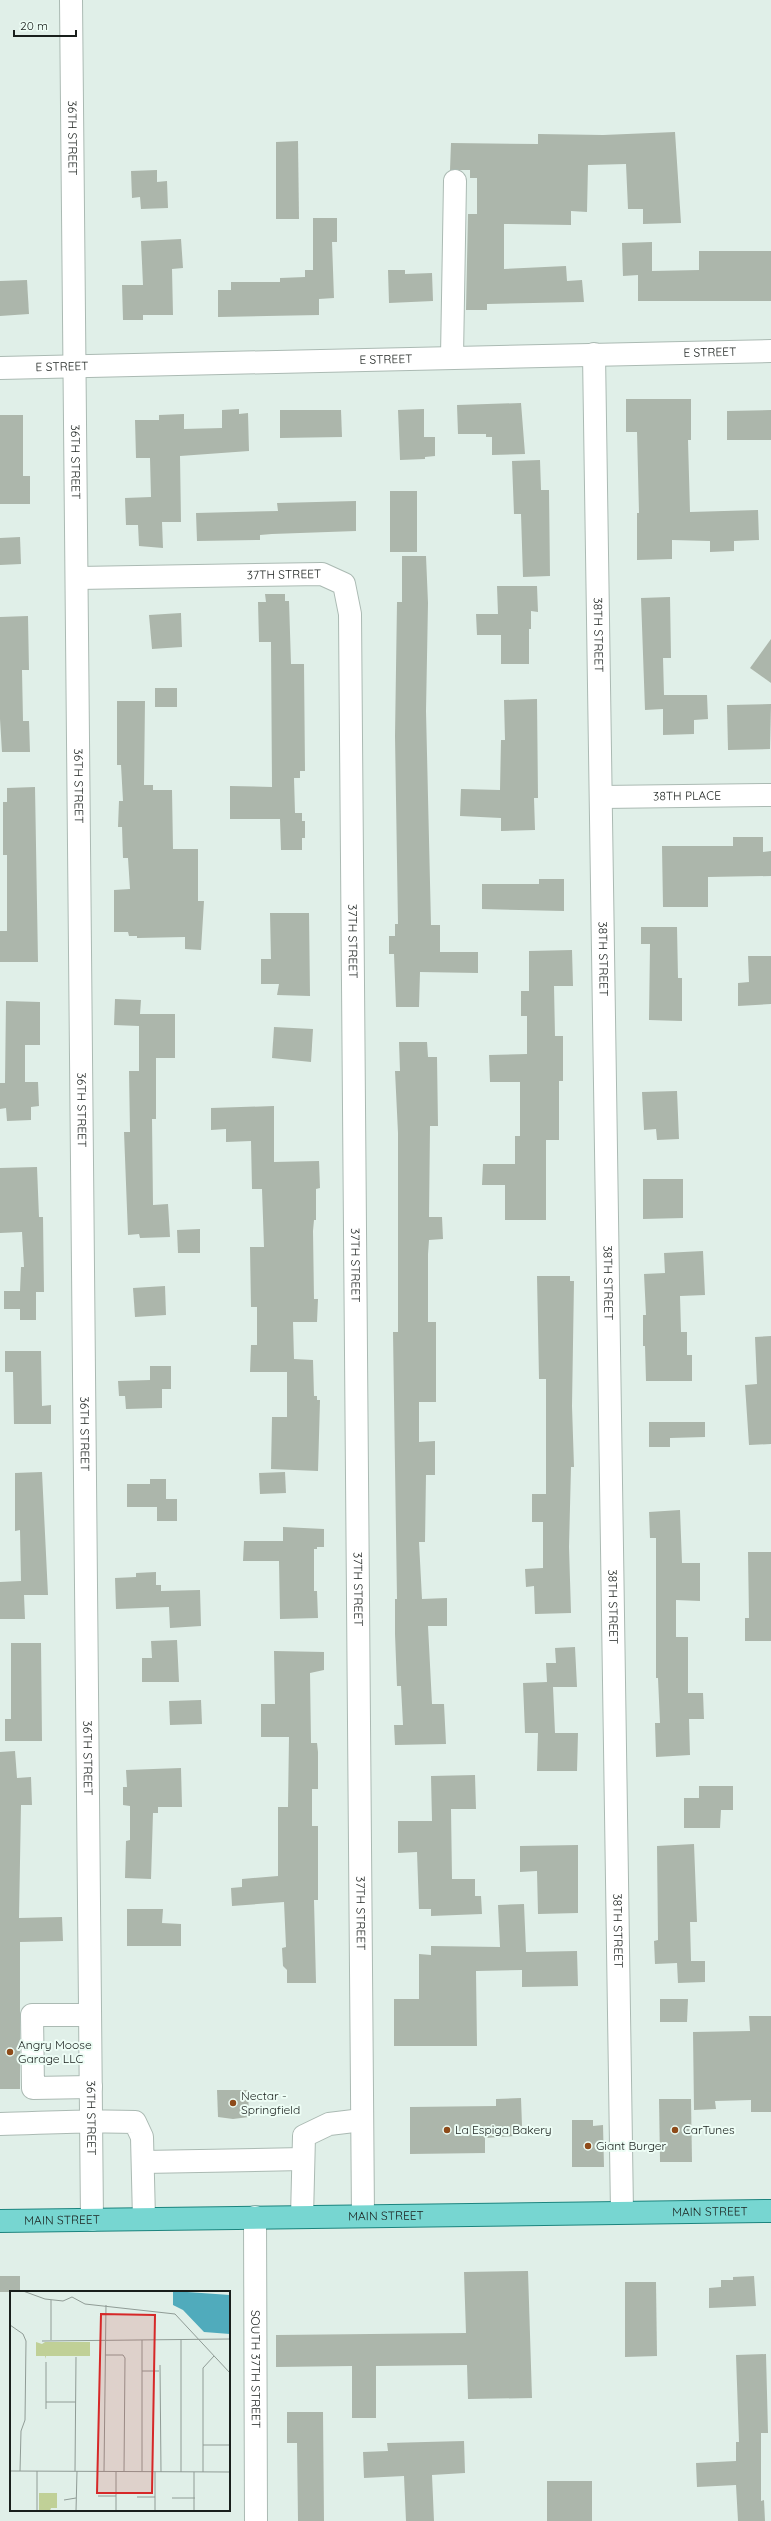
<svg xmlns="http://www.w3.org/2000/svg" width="771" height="2521" viewBox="0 0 771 2521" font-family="Quicksand,sans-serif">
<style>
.building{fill:#acb6ab}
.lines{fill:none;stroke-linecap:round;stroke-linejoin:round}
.minor-casing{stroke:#abbab3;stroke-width:24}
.major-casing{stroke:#1c847e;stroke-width:24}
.minor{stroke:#fff;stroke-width:22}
.major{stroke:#77d6d1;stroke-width:22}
.poi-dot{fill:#8e4b1a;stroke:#edfdf5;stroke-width:1.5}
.labels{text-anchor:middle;stroke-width:4;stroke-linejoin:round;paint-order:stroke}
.street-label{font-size:12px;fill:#191f1c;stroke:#edfdf5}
.poi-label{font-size:12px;fill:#191f1c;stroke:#edfdf5;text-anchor:start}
.inset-road{fill:none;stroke:#909c96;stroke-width:1}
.view{fill:#d62828;fill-opacity:0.15;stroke:#d62828;stroke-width:2}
.inset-edge{fill:none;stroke:#191f1c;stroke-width:2}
</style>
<rect width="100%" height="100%" fill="#e0efe8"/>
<g class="building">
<path d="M 675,132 L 681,223 L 643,224 L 643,209 L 628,209 L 626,164 L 588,165 L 587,212 L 571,211 L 571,225 L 504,224 L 504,269 L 566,266 L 567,281 L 582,280 L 584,302 L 487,304 L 487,310 L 466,310 L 468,214 L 477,214 L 477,178 L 470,178 L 470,170 L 450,170 L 451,143 L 538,144 L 538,134 L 603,135 Z"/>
<path d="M 298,141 L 299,219 L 276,219 L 276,142 Z"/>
<path d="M 157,170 L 157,182 L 167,181 L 168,208 L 141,209 L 140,197 L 132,198 L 131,171 Z"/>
<path d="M 313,218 L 337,218 L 337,242 L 332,242 L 334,298 L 319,299 L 319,315 L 218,317 L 218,290 L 231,290 L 231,282 L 280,282 L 280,278 L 305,277 L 305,270 L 313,270 Z"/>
<path d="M 181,239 L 183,268 L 172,269 L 173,315 L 143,315 L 143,320 L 123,320 L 122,285 L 143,285 L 141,241 Z"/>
<path d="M 652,242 L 652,271 L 699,270 L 699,251 L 771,251 L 771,301 L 638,301 L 638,275 L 623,276 L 622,243 Z"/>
<path d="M 388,270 L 405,270 L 405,274 L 432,273 L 433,301 L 389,303 Z"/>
<path d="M 27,280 L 29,314 L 0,316 L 0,281 Z"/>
<path d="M 626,399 L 691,399 L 691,440 L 688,440 L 690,512 L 758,510 L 759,540 L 734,541 L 734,551 L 710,552 L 710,541 L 672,540 L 672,559 L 637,560 L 637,513 L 639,513 L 637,432 L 626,432 Z"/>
<path d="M 521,403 L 525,454 L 492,455 L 492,437 L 486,437 L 486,434 L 458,434 L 457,405 Z"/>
<path d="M 239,409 L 239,414 L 248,413 L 249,451 L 180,456 L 181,522 L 162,522 L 163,548 L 139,546 L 138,525 L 126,525 L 125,498 L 151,497 L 150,458 L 136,458 L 135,420 L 159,420 L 159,415 L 184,414 L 184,429 L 222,428 L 222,410 Z"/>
<path d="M 424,409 L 424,437 L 435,437 L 435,456 L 425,457 L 425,459 L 400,460 L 398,410 Z"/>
<path d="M 280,410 L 341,410 L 342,437 L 280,438 Z"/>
<path d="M 771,410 L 771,440 L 727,440 L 727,411 Z"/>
<path d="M 0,415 L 23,415 L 23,476 L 30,476 L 30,504 L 0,504 Z"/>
<path d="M 540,460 L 541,490 L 549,490 L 550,576 L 523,577 L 521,514 L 514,514 L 512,461 Z"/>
<rect x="390" y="491" width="27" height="61"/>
<path d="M 356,501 L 356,531 L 272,534 L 260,535 L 260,540 L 197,541 L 196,513 L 278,511 L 277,503 Z"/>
<path d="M 20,537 L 21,564 L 0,565 L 0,538 Z"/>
<path d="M 402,556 L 426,556 L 428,603 L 426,711 L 431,925 L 440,925 L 440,952 L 478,952 L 478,973 L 420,972 L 419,1007 L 396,1007 L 394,954 L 389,954 L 389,936 L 395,936 L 395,924 L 398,924 L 395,736 L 397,602 L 402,602 Z"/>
<path d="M 497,586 L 537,586 L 538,612 L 531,611 L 531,629 L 529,629 L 529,664 L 501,664 L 501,635 L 477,635 L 476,614 L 498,614 Z"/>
<path d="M 265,594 L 285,594 L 285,601 L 289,601 L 291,664 L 304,664 L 305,771 L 300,771 L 300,778 L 294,778 L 295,813 L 302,813 L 302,821 L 305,821 L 305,838 L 302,838 L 302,850 L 281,850 L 280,819 L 230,819 L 230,786 L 272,787 L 271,642 L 259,642 L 258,602 L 266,602 Z"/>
<path d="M 670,597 L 671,658 L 663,658 L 664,695 L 707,695 L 708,719 L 694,720 L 694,734 L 663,735 L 663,709 L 645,710 L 641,598 Z"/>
<path d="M 181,613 L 182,647 L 152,649 L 149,615 Z"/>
<path d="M 28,616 L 29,670 L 22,670 L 23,721 L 29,721 L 30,752 L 2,752 L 0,719 L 0,617 Z"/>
<path d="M 771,639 L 771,683 L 750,668 Z"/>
<rect x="155" y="688" width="22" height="19"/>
<path d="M 537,699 L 538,798 L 534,798 L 535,830 L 501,831 L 501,818 L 460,816 L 461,789 L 500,790 L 501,740 L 505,740 L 504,700 Z"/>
<path d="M 117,701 L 145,701 L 144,785 L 153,785 L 153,790 L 172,790 L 173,849 L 198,849 L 198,901 L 204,901 L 201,950 L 185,949 L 185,937 L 137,938 L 137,936 L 129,936 L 128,932 L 114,932 L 114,890 L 130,889 L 128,858 L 123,858 L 122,827 L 118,827 L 119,801 L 123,801 L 121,765 L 117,765 Z"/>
<path d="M 771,704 L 770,749 L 728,750 L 727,705 Z"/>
<path d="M 35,787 L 38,962 L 0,962 L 0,931 L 7,931 L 7,855 L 3,855 L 3,802 L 7,802 L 7,788 Z"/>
<path d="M 733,837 L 763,837 L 763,852 L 771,851 L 771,876 L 708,877 L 708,907 L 663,907 L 662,846 L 733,846 Z"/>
<path d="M 539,879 L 564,879 L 564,911 L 482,909 L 482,884 L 539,884 Z"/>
<path d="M 270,913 L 309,913 L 310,996 L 277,995 L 279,984 L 261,984 L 261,959 L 271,959 Z"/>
<path d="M 641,927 L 677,927 L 678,978 L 682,978 L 682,1021 L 649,1020 L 650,944 L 641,944 Z"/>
<path d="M 572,950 L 573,986 L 554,986 L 555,1036 L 563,1036 L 563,1081 L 559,1081 L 559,1140 L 546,1140 L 546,1220 L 505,1220 L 505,1185 L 482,1185 L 483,1164 L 515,1164 L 515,1136 L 520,1136 L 520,1082 L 490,1082 L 489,1055 L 527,1054 L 527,1016 L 521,1016 L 521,991 L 529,991 L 529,951 Z"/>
<path d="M 748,956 L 771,956 L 771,1004 L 738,1006 L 738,983 L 749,982 Z"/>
<path d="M 115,999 L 141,1000 L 140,1014 L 175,1014 L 175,1058 L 156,1058 L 156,1119 L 152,1119 L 153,1205 L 168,1204 L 170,1237 L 140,1238 L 139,1234 L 128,1235 L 124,1132 L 130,1132 L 129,1071 L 139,1071 L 139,1021 L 139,1026 L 114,1025 Z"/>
<path d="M 6,1001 L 40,1002 L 40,1045 L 25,1045 L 25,1082 L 38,1082 L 39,1106 L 31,1107 L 31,1120 L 7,1121 L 6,1108 L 0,1109 L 0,1083 L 5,1083 Z"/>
<path d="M 274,1027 L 313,1029 L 311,1062 L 272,1058 Z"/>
<path d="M 399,1042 L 427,1042 L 428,1057 L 437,1057 L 438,1126 L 430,1126 L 429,1217 L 442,1217 L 443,1239 L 429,1240 L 428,1254 L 428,1322 L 436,1322 L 436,1402 L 419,1402 L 419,1442 L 435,1441 L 435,1475 L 426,1475 L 425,1542 L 419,1542 L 422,1599 L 447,1598 L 447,1626 L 428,1626 L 432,1704 L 444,1704 L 446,1744 L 395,1745 L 394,1725 L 403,1725 L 401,1686 L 397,1686 L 395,1634 L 395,1599 L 397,1599 L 393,1332 L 398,1332 L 398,1133 L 395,1071 L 400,1071 Z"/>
<path d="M 677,1091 L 679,1139 L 657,1140 L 656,1129 L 644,1130 L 642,1092 Z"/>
<path d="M 274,1106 L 274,1162 L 319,1161 L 320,1188 L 316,1189 L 316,1220 L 314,1220 L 313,1231 L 314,1299 L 318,1299 L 317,1322 L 293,1322 L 294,1359 L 313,1360 L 314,1396 L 317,1396 L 317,1400 L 320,1400 L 318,1471 L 271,1469 L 272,1417 L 287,1417 L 287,1372 L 250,1372 L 251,1345 L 257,1345 L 257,1307 L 251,1307 L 250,1247 L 264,1247 L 262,1189 L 252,1189 L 251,1141 L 226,1142 L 226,1129 L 211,1130 L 211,1108 Z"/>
<path d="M 37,1167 L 39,1217 L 43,1217 L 44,1292 L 36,1292 L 36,1320 L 20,1320 L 20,1309 L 4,1309 L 4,1291 L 20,1291 L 21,1267 L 24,1267 L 22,1232 L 0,1233 L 0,1168 Z"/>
<path d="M 643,1179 L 683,1179 L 683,1218 L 643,1219 Z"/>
<path d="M 200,1229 L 200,1253 L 178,1253 L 177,1230 Z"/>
<path d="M 703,1251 L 705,1295 L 680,1296 L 681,1332 L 687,1332 L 687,1355 L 692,1355 L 692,1381 L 646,1381 L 645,1346 L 643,1346 L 643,1315 L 646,1315 L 644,1274 L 665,1273 L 664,1253 Z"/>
<path d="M 537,1276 L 570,1276 L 570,1281 L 574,1281 L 572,1406 L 574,1467 L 571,1467 L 569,1547 L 571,1613 L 535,1614 L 534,1586 L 526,1587 L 525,1569 L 543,1568 L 543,1522 L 532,1522 L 532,1494 L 546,1494 L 546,1379 L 539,1379 Z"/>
<path d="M 165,1286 L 166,1315 L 135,1317 L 133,1288 Z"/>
<path d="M 771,1336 L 771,1444 L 749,1445 L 745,1385 L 757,1384 L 755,1337 Z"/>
<path d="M 5,1351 L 41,1351 L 42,1406 L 51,1405 L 51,1424 L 14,1424 L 13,1372 L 5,1372 Z"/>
<path d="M 150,1366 L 171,1366 L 171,1389 L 162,1389 L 162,1408 L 126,1409 L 125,1396 L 119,1396 L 118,1381 L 150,1380 Z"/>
<path d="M 649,1422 L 705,1422 L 705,1437 L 670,1438 L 670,1447 L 649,1447 Z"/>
<path d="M 42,1472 L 48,1595 L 24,1595 L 25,1619 L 0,1619 L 0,1582 L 21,1581 L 20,1530 L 15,1531 L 15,1473 Z"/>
<path d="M 285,1472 L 286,1493 L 260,1494 L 259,1473 Z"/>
<path d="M 150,1479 L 166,1479 L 166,1499 L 177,1499 L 177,1521 L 157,1521 L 157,1507 L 127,1507 L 127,1484 L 150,1484 Z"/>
<path d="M 680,1510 L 682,1563 L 700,1563 L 700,1601 L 676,1600 L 676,1637 L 688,1637 L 688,1693 L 703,1693 L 704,1719 L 689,1719 L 690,1755 L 656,1757 L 655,1723 L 660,1723 L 658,1678 L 656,1678 L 656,1538 L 650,1538 L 649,1512 Z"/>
<path d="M 283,1527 L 324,1529 L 324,1547 L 317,1547 L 317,1549 L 314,1549 L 314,1591 L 317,1591 L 318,1618 L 280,1619 L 279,1561 L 243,1561 L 244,1541 L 283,1541 Z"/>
<path d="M 748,1552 L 771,1552 L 771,1641 L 745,1641 L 745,1618 L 749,1618 Z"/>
<path d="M 156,1572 L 156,1585 L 161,1585 L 161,1591 L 200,1590 L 201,1626 L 170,1628 L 169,1607 L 116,1609 L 115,1578 L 136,1577 L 136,1573 Z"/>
<path d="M 177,1640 L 179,1682 L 142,1682 L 142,1658 L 152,1658 L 151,1641 Z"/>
<path d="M 11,1643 L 41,1643 L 42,1741 L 5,1741 L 5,1719 L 11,1719 Z"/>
<path d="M 575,1647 L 577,1687 L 553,1687 L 555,1733 L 578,1733 L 577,1771 L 537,1771 L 538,1733 L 525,1733 L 523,1683 L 547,1682 L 546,1663 L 556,1663 L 555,1648 Z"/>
<path d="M 274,1651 L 324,1652 L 324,1670 L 310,1673 L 311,1743 L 317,1743 L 318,1752 L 318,1789 L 312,1789 L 312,1826 L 318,1826 L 318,1900 L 314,1900 L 316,1983 L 287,1983 L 287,1970 L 283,1966 L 282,1948 L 286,1947 L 284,1902 L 232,1906 L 231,1888 L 242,1887 L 242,1879 L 278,1876 L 278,1807 L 288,1807 L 289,1737 L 261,1737 L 261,1704 L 275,1704 Z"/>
<path d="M 201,1700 L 202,1724 L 170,1725 L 169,1701 Z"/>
<path d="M 15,1751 L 17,1778 L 31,1777 L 32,1805 L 21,1805 L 19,1918 L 62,1917 L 63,1941 L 20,1942 L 20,2089 L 0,2089 L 0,1752 Z"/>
<path d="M 181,1768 L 182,1807 L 158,1807 L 158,1813 L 153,1813 L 151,1879 L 125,1878 L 126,1841 L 130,1840 L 130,1806 L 123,1805 L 123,1787 L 127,1787 L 126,1770 Z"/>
<path d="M 475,1775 L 476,1809 L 451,1809 L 452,1879 L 475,1879 L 475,1896 L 481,1896 L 482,1914 L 431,1916 L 431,1909 L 419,1909 L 417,1852 L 398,1853 L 398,1821 L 432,1821 L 431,1776 Z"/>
<path d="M 699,1786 L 733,1786 L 733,1810 L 721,1810 L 720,1828 L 684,1828 L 684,1798 L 699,1798 Z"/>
<path d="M 694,1844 L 697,1922 L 690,1922 L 691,1961 L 705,1961 L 705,1982 L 678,1983 L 677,1963 L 655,1964 L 654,1941 L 658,1940 L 657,1846 Z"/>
<path d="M 578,1845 L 578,1913 L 538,1914 L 537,1871 L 520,1872 L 520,1846 Z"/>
<path d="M 524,1904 L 526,1952 L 577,1951 L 578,1986 L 522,1987 L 522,1970 L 476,1971 L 477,2046 L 394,2046 L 394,1999 L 419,1999 L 419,1954 L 431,1955 L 431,1946 L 500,1947 L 498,1905 Z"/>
<path d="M 127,1909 L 163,1909 L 162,1923 L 181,1924 L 181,1946 L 127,1946 Z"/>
<path d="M 660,1999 L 688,1999 L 687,2022 L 660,2022 Z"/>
<path d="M 749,2016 L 771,2016 L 771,2112 L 751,2112 L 751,2100 L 715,2101 L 716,2109 L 694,2110 L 693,2032 L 750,2031 Z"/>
<path d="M 217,2090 L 248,2090 L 249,2117 L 233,2119 L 218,2117 Z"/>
<path d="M 521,2098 L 522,2126 L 514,2127 L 514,2136 L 485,2138 L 485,2153 L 410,2154 L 410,2107 L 496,2106 L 496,2099 Z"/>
<path d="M 659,2099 L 691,2099 L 692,2162 L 660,2162 Z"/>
<path d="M 572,2120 L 593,2120 L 593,2126 L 603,2125 L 604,2167 L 572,2167 Z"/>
<path d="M 528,2271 L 532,2398 L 468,2399 L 467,2365 L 376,2366 L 376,2418 L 352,2418 L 352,2366 L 276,2367 L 276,2335 L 466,2333 L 464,2272 Z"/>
<rect x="0" y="2276" width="20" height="16"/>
<path d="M 754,2276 L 756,2306 L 709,2308 L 709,2288 L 721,2287 L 721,2280 L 733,2280 L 733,2277 Z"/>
<path d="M 625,2282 L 656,2282 L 657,2356 L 625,2357 Z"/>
<path d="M 766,2354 L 768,2433 L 761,2433 L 761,2501 L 764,2500 L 765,2521 L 738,2521 L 736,2485 L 697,2487 L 696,2463 L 736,2461 L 736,2442 L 739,2442 L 736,2355 Z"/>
<path d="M 287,2412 L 323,2412 L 324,2521 L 298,2521 L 297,2443 L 287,2443 Z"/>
<path d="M 464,2441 L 465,2473 L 432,2475 L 434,2521 L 406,2521 L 404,2476 L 364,2478 L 363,2452 L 388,2451 L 387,2443 Z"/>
<rect x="547" y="2481" width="45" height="40"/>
</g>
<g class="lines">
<defs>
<g id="minor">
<path id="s1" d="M 71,0 L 92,2220"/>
<path id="s2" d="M 594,354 L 622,2212"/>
<path d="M 452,357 L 455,181"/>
<path id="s3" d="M 0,368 L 771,351"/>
<path id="s4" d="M 78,578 L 322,574 L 344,584 L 350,614 L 363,2216"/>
<path id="s5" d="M 602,797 L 771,795"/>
<path d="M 90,2015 L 32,2015 L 33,2088 L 91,2087"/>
<path d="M 0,2124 C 45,2123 90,2120 135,2122 L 142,2137 L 144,2219"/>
<path d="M 143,2162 L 303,2159"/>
<path id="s6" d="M 255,2217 L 256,2521"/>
<path d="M 302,2217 L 304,2136 L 329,2124 L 362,2120"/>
</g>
<g id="major">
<path id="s7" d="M 0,2221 L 771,2211"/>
</g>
</defs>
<use href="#minor" class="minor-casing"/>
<use href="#major" class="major-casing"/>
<use href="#minor" class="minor"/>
<use href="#major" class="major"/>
</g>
<g class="poi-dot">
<circle cx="10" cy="2052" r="4"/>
<circle cx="233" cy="2103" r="4"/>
<circle cx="447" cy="2130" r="4"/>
<circle cx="675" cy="2130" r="4"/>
<circle cx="588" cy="2146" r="4"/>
</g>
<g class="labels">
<g class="street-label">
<text dy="4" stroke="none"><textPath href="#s1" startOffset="138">36TH STREET</textPath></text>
<text dy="4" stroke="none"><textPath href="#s3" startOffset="710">E STREET</textPath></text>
<text dy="4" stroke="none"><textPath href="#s3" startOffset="386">E STREET</textPath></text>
<text dy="4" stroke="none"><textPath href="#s3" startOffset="62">E STREET</textPath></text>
<text dy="4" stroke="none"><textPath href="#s1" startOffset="462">36TH STREET</textPath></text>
<text dy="4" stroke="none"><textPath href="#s4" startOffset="206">37TH STREET</textPath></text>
<text dy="4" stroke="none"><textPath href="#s2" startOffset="281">38TH STREET</textPath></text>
<text dy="4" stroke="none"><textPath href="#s1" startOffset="786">36TH STREET</textPath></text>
<text dy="4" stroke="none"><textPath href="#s5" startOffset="85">38TH PLACE</textPath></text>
<text dy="4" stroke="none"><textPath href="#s4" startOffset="626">37TH STREET</textPath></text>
<text dy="4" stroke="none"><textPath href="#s2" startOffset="605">38TH STREET</textPath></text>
<text dy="4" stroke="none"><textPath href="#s1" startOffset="1110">36TH STREET</textPath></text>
<text dy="4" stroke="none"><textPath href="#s4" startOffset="950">37TH STREET</textPath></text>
<text dy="4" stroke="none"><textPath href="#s2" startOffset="929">38TH STREET</textPath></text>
<text dy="4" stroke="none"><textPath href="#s1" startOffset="1434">36TH STREET</textPath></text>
<text dy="4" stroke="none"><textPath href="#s4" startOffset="1274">37TH STREET</textPath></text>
<text dy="4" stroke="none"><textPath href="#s2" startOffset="1253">38TH STREET</textPath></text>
<text dy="4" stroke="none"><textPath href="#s1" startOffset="1758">36TH STREET</textPath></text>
<text dy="4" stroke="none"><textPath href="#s4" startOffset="1598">37TH STREET</textPath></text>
<text dy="4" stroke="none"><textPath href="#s2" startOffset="1577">38TH STREET</textPath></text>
<text dy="4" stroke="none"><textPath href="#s1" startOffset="2118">36TH STREET</textPath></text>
<text dy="4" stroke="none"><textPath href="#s7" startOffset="710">MAIN STREET</textPath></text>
<text dy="4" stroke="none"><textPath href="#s7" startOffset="386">MAIN STREET</textPath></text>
<text dy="4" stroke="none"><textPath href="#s7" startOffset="62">MAIN STREET</textPath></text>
<text dy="4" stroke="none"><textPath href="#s6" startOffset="152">SOUTH 37TH STREET</textPath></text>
</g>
<g class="poi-label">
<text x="18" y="2049">Angry Moose<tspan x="18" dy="14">Garage LLC</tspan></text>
<text x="241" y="2100">Nectar -<tspan x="241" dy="14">Springfield</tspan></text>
<text x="455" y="2134">La Espiga Bakery</text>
<text x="683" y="2134">CarTunes</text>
<text x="596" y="2150">Giant Burger</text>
</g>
</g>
<g transform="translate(10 2291)">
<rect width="220" height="220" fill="#e0efe8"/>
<path d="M 26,51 L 32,53 L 35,51 L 80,51 L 80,65 L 36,65 L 36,68 L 35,65 L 26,65 ZM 29,202 L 47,202 L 47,217 L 41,217 L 40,220 L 29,220 Z" fill="#c0d097"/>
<path d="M 163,0 L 220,4 L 220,43 L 194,41 L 173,19 L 163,14 Z" fill="#50abbc"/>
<path class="inset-road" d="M 13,0 L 35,8 L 53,10 L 62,6 L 75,13 L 165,23 L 220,82M 0,34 L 13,43 L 16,50 L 15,129 L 11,140 L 10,180M 41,49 L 41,9M 32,50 L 220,48M 95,64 L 113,64 L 115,67 L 114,180M 150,74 L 151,181M 132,80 L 149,80M 36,111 L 66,111M 36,118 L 36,71M 193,154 L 220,154M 0,180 L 220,181M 27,180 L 27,220M 65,180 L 66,66M 94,180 L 96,14M 132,180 L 132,49M 171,181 L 171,49M 184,181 L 184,220M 193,181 L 193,77 L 204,65M 88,205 L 106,205M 127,206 L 145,206M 162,207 L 185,207M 54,209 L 66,207M 66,220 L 67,180M 106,220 L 106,180M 145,220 L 145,180"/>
<path class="view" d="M 91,23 L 145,24 L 142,202 L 87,202 Z"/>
<rect width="220" height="220" class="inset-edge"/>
</g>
<path d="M14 30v6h62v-6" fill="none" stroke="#191f1c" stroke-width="2"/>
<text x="20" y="30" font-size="12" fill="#191f1c" stroke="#edfdf5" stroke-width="3" paint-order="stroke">20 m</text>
</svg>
